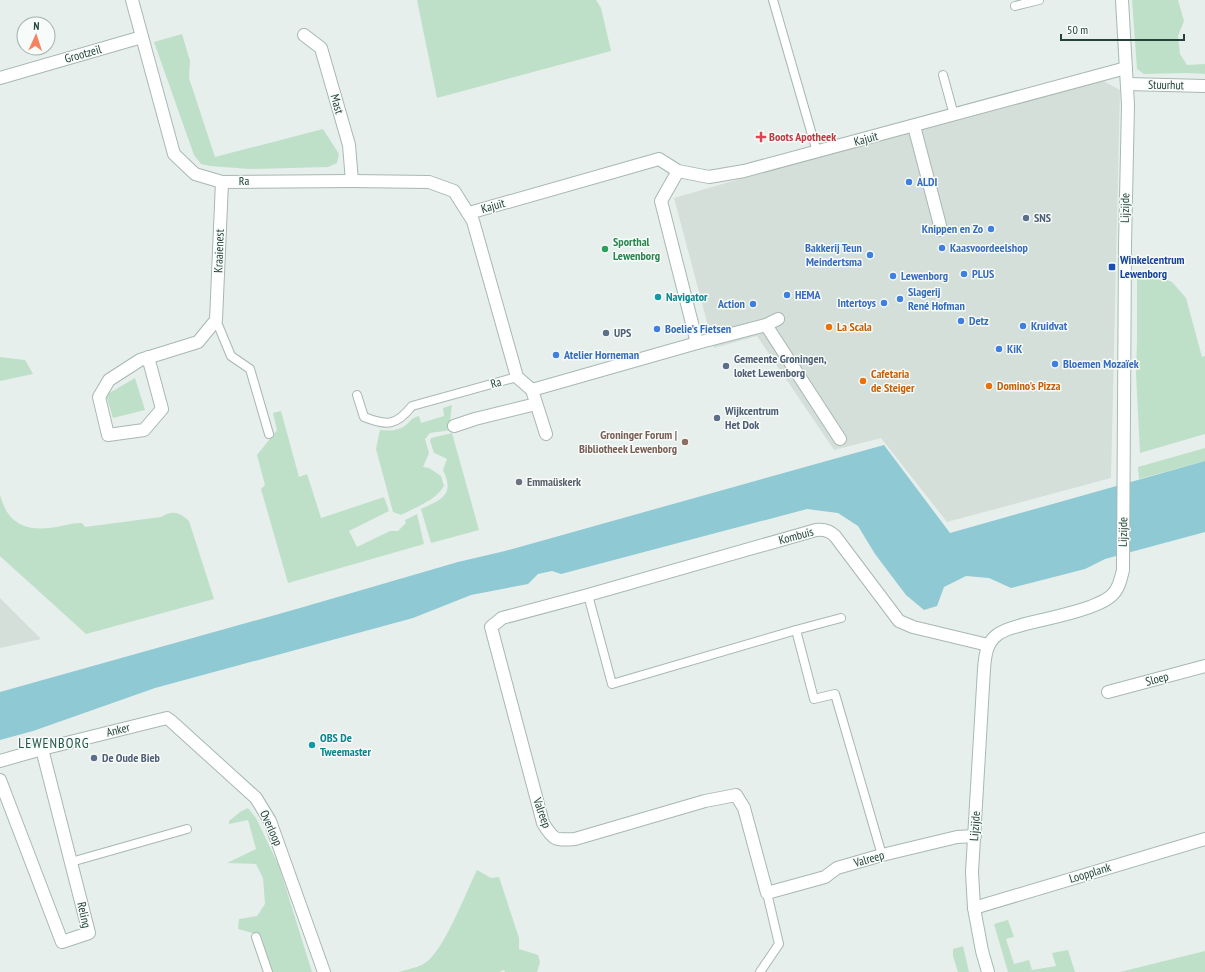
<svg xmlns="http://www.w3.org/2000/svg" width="1205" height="972" viewBox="0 0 1205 972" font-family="'PT Sans Narrow',sans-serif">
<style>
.built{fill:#d4dfda}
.green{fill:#bfe0c8}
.water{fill:#8ec9d4}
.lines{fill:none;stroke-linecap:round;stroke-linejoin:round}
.lane-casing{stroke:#a8b8b2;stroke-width:10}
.street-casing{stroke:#a8b8b2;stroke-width:14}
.secondary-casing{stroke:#a4bbb3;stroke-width:14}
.lane{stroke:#fff;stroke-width:8}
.street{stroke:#fff;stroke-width:12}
.secondary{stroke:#fff;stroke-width:12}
.health-dot{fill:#e0444e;stroke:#f7fbf9;stroke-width:1.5}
.shop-dot{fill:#3f7fe0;stroke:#f7fbf9;stroke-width:1.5}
.service-dot{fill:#5c6f8a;stroke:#f7fbf9;stroke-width:1.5}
.leisure-dot{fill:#2e9e5b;stroke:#f7fbf9;stroke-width:1.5}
.transit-dot{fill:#1a4fb4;stroke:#f7fbf9;stroke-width:1.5}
.culture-dot{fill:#0f9aa8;stroke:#f7fbf9;stroke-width:1.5}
.food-dot{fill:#e8710a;stroke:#f7fbf9;stroke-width:1.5}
.education-dot{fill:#8d6e63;stroke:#f7fbf9;stroke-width:1.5}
.worship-dot{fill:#6b7280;stroke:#f7fbf9;stroke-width:1.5}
.labels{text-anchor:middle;stroke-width:3;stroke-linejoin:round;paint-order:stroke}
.street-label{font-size:12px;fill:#24423a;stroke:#f7fbf9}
.health-label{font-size:12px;font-weight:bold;fill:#be3a42;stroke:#f7fbf9;text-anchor:start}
.shop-label{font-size:12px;font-weight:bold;fill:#366cbe;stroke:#f7fbf9;text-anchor:start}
.service-label{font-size:12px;font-weight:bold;fill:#4e5e75;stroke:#f7fbf9;text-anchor:start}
.leisure-label{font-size:12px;font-weight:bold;fill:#27864d;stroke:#f7fbf9;text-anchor:start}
.transit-label{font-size:12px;font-weight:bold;fill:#164399;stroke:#f7fbf9;text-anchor:start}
.culture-label{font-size:12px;font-weight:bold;fill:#0d838f;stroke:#f7fbf9;text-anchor:start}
.food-label{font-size:12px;font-weight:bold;fill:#c56008;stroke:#f7fbf9;text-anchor:start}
.education-label{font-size:12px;font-weight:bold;fill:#785e54;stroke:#f7fbf9;text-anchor:end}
.worship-label{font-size:12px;font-weight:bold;fill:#5b616d;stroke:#f7fbf9;text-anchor:start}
.quarter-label{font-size:14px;letter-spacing:1px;fill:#1f5548;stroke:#f7fbf9}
</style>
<rect width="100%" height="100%" fill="#e6efeb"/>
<g class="built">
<path d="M 1098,78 L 1120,90 L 1111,478 L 947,522 L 881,438 L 834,450 L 757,336 L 714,348 L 674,198 L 826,154 Z"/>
<path d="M 0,598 L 41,639 L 0,648 Z"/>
</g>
<g class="green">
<path d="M 417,0 L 596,0 L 601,8 L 611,51 L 437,98 Z"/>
<path d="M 1132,0 L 1178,0 L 1184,21 L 1178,36 L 1180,54 L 1187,65 L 1205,64 L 1205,74 L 1188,73 L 1144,74 L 1137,69 Z"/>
<path d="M 182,34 L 190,61 L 189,78 L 215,157 L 323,129 L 339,154 L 337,163 L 328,167 L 250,169 L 210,166 L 201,164 L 194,155 L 154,42 Z"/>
<path d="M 1137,270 L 1156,275 L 1172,282 L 1186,298 L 1202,357 L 1205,356 L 1205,434 L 1140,453 L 1136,374 L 1137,341 Z"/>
<path d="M 0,357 L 25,360 L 33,374 L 0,381 Z"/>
<path d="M 135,378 L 145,410 L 113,418 L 106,395 Z"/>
<path d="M 452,405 L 450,421 L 452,430 L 430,433 L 425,439 L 429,453 L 423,467 L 429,468 L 441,476 L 444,486 C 435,501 416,507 401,515 L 393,512 L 376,449 L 380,430 C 389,431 398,431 406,425 C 411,421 411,418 419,416 L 421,423 L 444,416 L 443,408 Z"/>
<path d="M 281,411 L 299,477 L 307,474 L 321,518 L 384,497 L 389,511 L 349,531 L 357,547 L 390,531 L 398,531 L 406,523 L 405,520 L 417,514 L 424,544 L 288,583 L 261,489 L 265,485 L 257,455 L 277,430 L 273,413 Z"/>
<path d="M 452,433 L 479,530 L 431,543 L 421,509 C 442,499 455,495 443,470 L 447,459 L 441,456 L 434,453 L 430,441 L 431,438 Z"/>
<path d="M 1205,448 L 1205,461 L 1139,479 L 1138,467 Z"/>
<path d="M 0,495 C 2,501 4,507 7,512 C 19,530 38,530 57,527 C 66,525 73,523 82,523 L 85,527 L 161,517 C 173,510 179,512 189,521 L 214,599 L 86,634 L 0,556 Z"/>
<path d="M 248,808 L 256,818 L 279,866 L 312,972 L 272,972 L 260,935 L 238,929 L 239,919 L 257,916 L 265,904 L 263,878 L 256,864 L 227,863 L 256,849 L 248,820 L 229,824 L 229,821 L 240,812 Z"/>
<path d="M 477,870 L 491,878 L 499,877 L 519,938 L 519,949 L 538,955 L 540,962 L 537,972 L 505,972 L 504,970 L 499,972 L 399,972 C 407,969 418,968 425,963 C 444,951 466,892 477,870 Z"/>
<path d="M 1008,920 L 1014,937 L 1006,939 L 1014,964 L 1029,960 L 1032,970 L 1056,966 L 1052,953 L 1068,950 L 1075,972 L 1008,972 L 994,924 Z"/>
<path d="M 963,946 L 969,972 L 958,972 L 953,956 L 953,949 Z"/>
<path d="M 1205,951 L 1205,972 L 1120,972 Z"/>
</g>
<path class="water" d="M 884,445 L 950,533 L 1205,461 L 1205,532 L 1105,559 L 1085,569 L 1011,588 L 989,578 L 966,576 L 944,587 L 937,606 L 924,610 L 906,595 L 875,554 L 858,526 L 838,513 L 807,509 L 561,574 L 552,571 L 538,574 L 528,584 L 471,595 L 413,618 L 155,688 L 33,731 L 0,740 L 0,692 L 300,608 L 458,562 L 505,551 Z"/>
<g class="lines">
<defs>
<g id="lane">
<path d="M 773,0 L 817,152"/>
<path d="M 1015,6 L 1039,0"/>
<path d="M 943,75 L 954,115"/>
<path d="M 216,320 L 231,356 L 250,369 L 269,434"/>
<path d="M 357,395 L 364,417 C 387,426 396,426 412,406 L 517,377"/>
<path d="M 588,595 L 612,684 L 796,630 L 814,699 L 835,694 L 882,855"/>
<path d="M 796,630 L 841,618"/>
<path d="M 71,862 L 187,829"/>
<path d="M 256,937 L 268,972"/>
<path d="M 760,972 L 779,944 L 767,893"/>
</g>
<g id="street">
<path d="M 132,0 L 174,154 L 195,174 L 222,182 L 352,181 L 429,182 L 454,191 L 473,221 L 517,377 L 532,390 L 546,434"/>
<path d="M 304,35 L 321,48 L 349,145 L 352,181"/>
<path d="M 0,78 L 142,37"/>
<path d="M 1127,84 L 1205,86"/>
<path d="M 914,126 L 941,229 L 939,230"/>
<path d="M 678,171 L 661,201 L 697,343 L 766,325 L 840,439"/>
<path d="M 469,213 L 659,159 L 678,171 L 709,177 L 744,171 L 1126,68"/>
<path d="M 766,325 L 778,319"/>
<path d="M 148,357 L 162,409 L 144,430 L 108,435 L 99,397 L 109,380 L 140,360 L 198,342 L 216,320 L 222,182"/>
<path d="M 532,390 L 697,343"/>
<path d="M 454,426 L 475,419 L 536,404"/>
<path d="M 1108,692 L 1205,666"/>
<path d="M 0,761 L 42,749 L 167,718 L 171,721 L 256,798 L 270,821 L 324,972"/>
<path d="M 0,780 L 62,942 L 89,933 L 42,749"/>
<path d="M 975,836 L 957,837 L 882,855 L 837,868 L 825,877 L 767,893 L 744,808 L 736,795 L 705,801 L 575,839 C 555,840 554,841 543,823 L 491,627 L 502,618 L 588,595 L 816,530 C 824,529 830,531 835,536 L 899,621 L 913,627 L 988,645"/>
<path d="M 974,908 L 1205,839"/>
</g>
<path id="secondary" d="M 988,972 L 982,951 L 974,908 L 972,872 L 984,669 C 985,657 986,643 997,635 C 1004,629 1016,627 1025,624 C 1046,619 1098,609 1112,595 C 1119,589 1121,578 1123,570 L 1125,245 L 1128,105 L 1122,0"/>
</defs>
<use href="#lane" class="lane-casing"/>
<use href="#street" class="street-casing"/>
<use href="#secondary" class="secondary-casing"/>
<use href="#lane" class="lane"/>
<use href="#street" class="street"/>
<use href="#secondary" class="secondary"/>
</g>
<path class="health-dot" d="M759 131h4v4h4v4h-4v4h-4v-4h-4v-4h4z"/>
<g class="shop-dot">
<circle cx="909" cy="182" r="4"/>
<circle cx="991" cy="229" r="4"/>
<circle cx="942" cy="248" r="4"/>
<circle cx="870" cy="255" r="4"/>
<circle cx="964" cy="274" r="4"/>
<circle cx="893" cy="276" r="4"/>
<circle cx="787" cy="295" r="4"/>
<circle cx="900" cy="299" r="4"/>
<circle cx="884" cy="303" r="4"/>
<circle cx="753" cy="304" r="4"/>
<circle cx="961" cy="321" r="4"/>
<circle cx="1023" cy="326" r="4"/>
<circle cx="657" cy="329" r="4"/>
<circle cx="999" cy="349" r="4"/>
<circle cx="556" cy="355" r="4"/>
<circle cx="1055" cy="364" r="4"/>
</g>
<g class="service-dot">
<circle cx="1026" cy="218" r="4"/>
<circle cx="606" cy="333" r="4"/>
<circle cx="726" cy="366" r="4"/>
<circle cx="717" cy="418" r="4"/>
<circle cx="94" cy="758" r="4"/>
</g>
<circle class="leisure-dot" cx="605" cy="249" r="4"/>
<rect class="transit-dot" x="1108" y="263" width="8" height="8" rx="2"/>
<g class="culture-dot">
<circle cx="658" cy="297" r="4"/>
<circle cx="312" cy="745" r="4"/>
</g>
<g class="food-dot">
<circle cx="829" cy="327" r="4"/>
<circle cx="863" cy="381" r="4"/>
<circle cx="989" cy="386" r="4"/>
</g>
<circle class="education-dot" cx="685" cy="442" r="4"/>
<circle class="worship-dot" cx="519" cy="482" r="4"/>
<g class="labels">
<g class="street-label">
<text transform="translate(83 54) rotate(-16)" y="4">Grootzeil</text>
<text transform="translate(1166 85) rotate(1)" y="4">Stuurhut</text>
<text transform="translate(337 104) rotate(74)" y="4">Mast</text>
<text transform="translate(866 139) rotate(-15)" y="4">Kajuit</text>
<text x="244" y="185">Ra</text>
<text transform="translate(493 206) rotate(-16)" y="4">Kajuit</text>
<text transform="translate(1125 208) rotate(-89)" y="4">Lijzijde</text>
<text transform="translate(219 251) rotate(-88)" y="4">Kraaienest</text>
<text transform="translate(496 383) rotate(-16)" y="4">Ra</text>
<text transform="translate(1123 532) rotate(-89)" y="4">Lijzijde</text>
<text transform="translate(796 536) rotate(-15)" y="4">Kombuis</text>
<text transform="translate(1157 679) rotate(-15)" y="4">Sloep</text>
<text transform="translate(118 730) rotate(-14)" y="4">Anker</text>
<text transform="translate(542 813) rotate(70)" y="4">Valreep</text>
<text transform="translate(975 826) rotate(-86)" y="4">Lijzijde</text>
<text transform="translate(271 828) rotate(66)" y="4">Overloop</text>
<text transform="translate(869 859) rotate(-16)" y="4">Valreep</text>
<text transform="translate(1090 873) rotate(-17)" y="4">Loopplank</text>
<text transform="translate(84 915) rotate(78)" y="4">Reling</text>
</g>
<g class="health-label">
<text x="769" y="141">Boots Apotheek</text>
</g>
<g class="shop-label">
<text x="917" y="186">ALDI</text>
<text x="983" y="233" text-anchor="end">Knippen en Zo</text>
<text x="862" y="252" text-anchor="end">Bakkerij Teun<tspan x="862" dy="14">Meindertsma</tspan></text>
<text x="950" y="252">Kaasvoordeelshop</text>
<text x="972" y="278">PLUS</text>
<text x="901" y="280">Lewenborg</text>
<text x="908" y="296">Slagerij<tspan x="908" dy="14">René Hofman</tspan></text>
<text x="795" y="299">HEMA</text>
<text x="876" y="307" text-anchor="end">Intertoys</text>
<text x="745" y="308" text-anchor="end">Action</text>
<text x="969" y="325">Detz</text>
<text x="1031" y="330">Kruidvat</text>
<text x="665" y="333">Boelie's Fietsen</text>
<text x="1007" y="353">KiK</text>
<text x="564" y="359">Atelier Horneman</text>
<text x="1063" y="368">Bloemen Mozaïek</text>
</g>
<g class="service-label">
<text x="1034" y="222">SNS</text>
<text x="614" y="337">UPS</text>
<text x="734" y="363">Gemeente Groningen,<tspan x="734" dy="14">loket Lewenborg</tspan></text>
<text x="725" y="415">Wijkcentrum<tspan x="725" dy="14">Het Dok</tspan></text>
<text x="102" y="762">De Oude Bieb</text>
</g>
<g class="leisure-label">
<text x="613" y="246">Sporthal<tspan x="613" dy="14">Lewenborg</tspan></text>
</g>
<g class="transit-label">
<text x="1120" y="264">Winkelcentrum<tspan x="1120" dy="14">Lewenborg</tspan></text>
</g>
<g class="culture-label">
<text x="666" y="301">Navigator</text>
<text x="320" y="742">OBS De<tspan x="320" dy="14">Tweemaster</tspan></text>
</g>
<g class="food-label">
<text x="837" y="331">La Scala</text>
<text x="871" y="378">Cafetaria<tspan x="871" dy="14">de Steiger</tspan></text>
<text x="997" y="390">Domino's Pizza</text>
</g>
<g class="education-label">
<text x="677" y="439">Groninger Forum |<tspan x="677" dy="14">Bibliotheek Lewenborg</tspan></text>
</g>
<g class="worship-label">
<text x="527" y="486">Emmaüskerk</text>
</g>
<g class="quarter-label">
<text x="54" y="748">LEWENBORG</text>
</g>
</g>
<g transform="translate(36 36) rotate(3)"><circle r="19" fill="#f7fbf9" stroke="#a3b1ad"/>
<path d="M0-3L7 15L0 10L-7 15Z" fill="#f4845f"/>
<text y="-6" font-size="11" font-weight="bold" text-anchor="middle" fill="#24423a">N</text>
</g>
<path d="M1061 34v6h123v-6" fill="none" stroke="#24423a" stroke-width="2"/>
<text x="1067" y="34" font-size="12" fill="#24423a" stroke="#f7fbf9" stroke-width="3" paint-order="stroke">50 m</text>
</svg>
